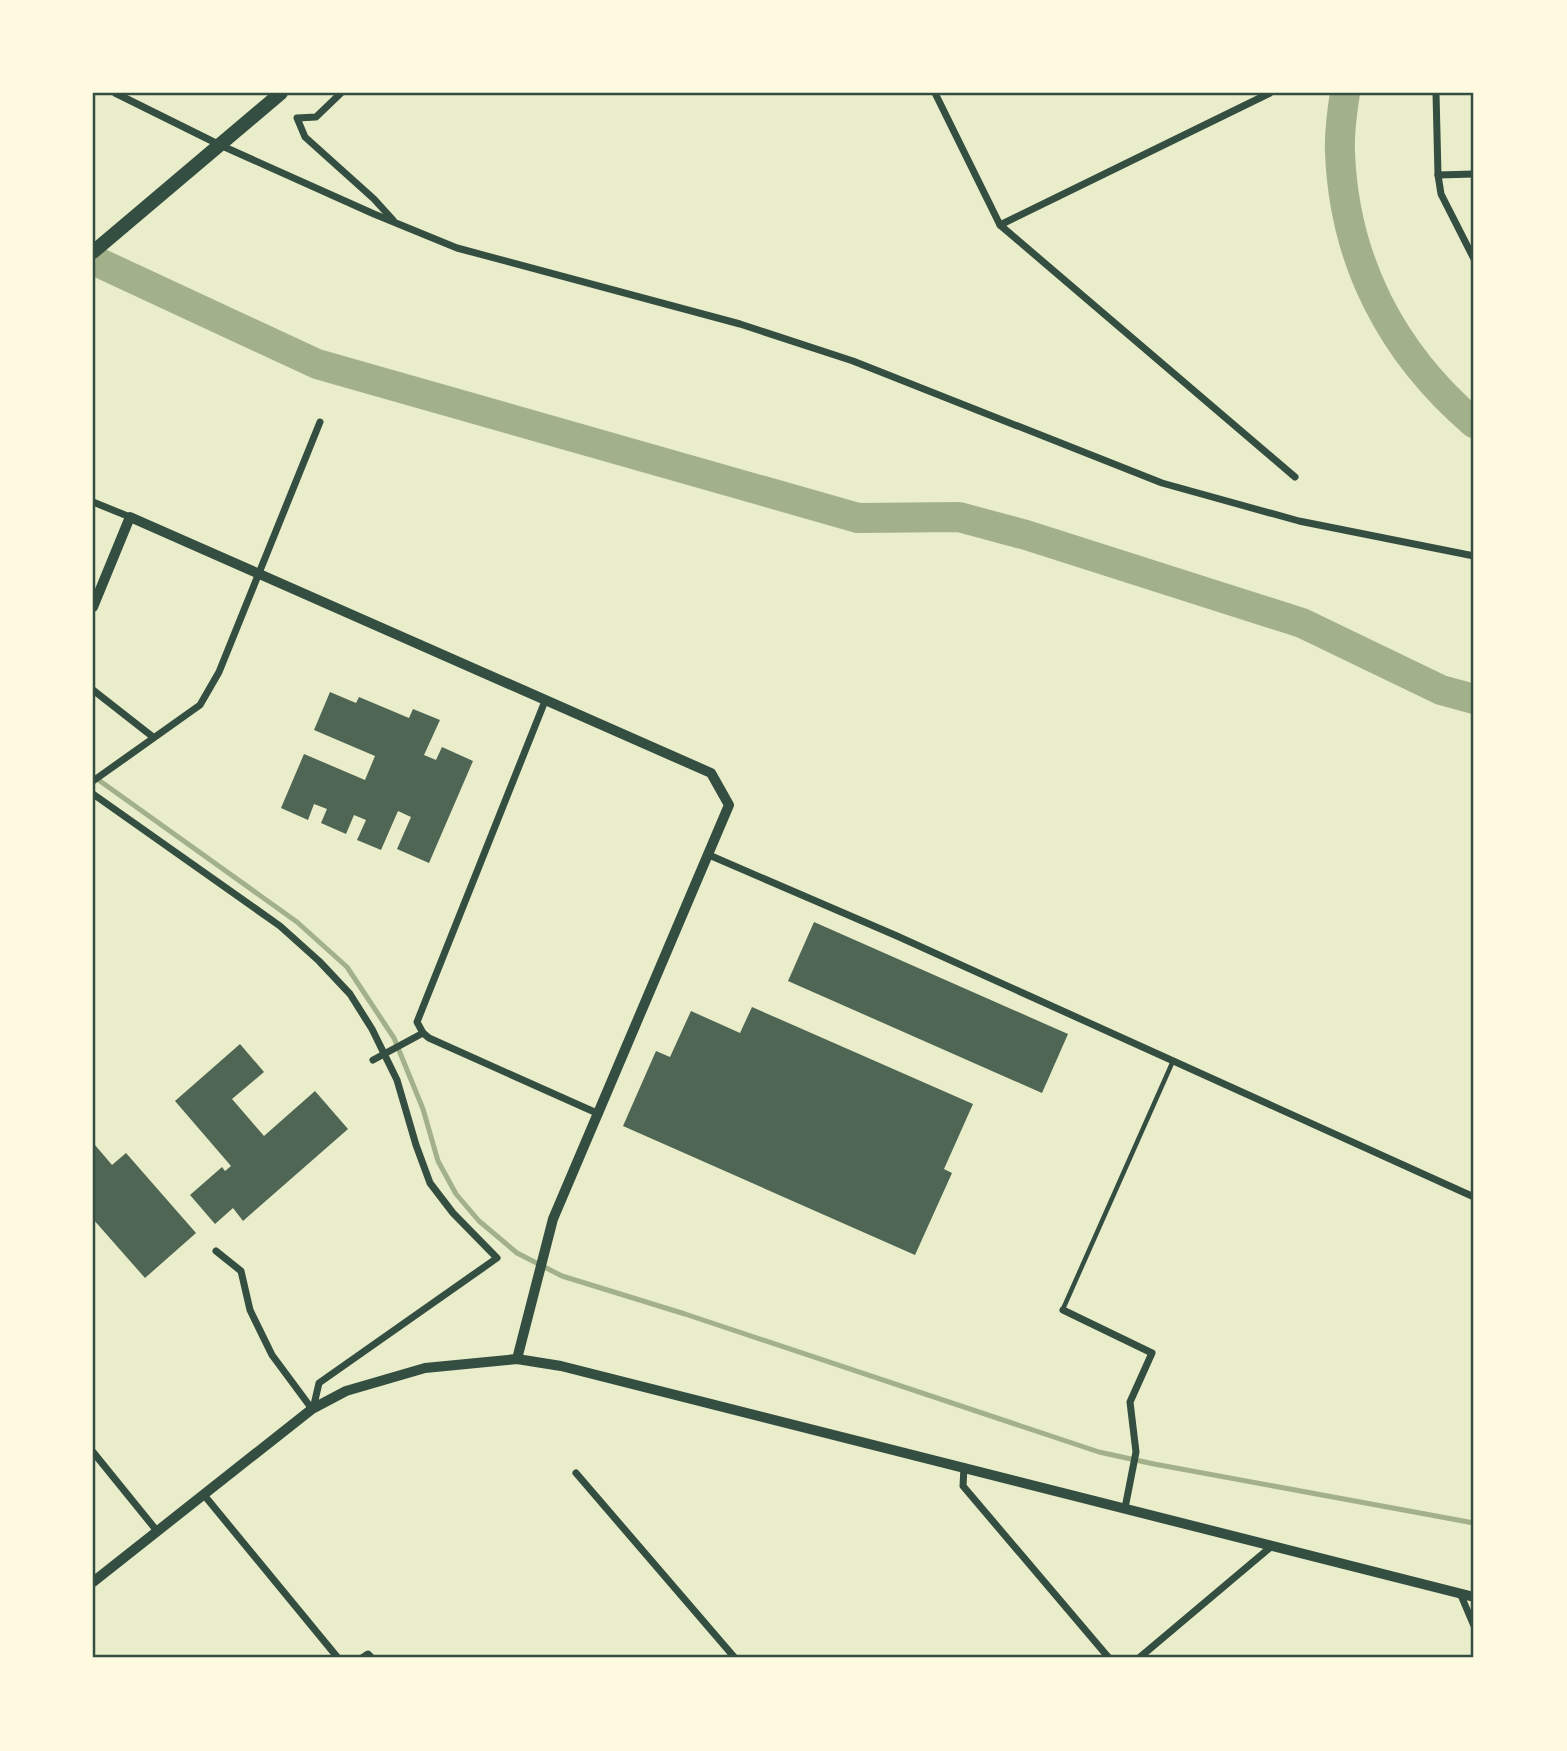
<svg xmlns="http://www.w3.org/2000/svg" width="1567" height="1751" viewBox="0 0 1567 1751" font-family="Karla,sans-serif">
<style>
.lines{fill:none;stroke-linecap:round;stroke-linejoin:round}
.stream{stroke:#a3b18a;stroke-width:5}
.river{stroke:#a3b18a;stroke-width:30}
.building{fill:#4f6655}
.service{stroke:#344e41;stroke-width:4.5}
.minor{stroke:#344e41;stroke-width:7}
.tertiary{stroke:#344e41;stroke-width:10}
.primary{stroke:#344e41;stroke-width:14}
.neatline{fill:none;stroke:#344e41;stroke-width:2.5}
</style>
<rect width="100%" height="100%" fill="#e9edc9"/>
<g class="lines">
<path class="stream" d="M 93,776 L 297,922 L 347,967 L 394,1038 L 423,1109 L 438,1161 L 456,1194 L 479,1221 L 517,1253 L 562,1276 L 685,1314 L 1099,1452 L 1154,1464 L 1474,1523"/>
<g class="river">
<path d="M 1345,93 C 1342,112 1339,133 1340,152 C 1344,261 1392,353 1474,423"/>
<path d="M 93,260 L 317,364 L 858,518 L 959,517 L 1026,535 L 1302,623 L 1441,690 L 1474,699"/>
</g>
</g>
<g class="building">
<path d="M 330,692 L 356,703 L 359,697 L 409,718 L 413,709 L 440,720 L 424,755 L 436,760 L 442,747 L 473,761 L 429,863 L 397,849 L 411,817 L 398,811 L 381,850 L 357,840 L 366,820 L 354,815 L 346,834 L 321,823 L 327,809 L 314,804 L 308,820 L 281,808 L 304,754 L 365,780 L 375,756 L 314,730 Z"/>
<path d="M 814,922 L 1068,1034 L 1042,1093 L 788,981 Z"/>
<path d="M 752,1007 L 973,1104 L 944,1169 L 952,1173 L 915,1255 L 623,1126 L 656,1051 L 670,1057 L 691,1011 L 740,1033 Z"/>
<path d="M 240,1044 L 264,1072 L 232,1099 L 264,1136 L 315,1091 L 348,1129 L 243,1221 L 233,1208 L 215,1224 L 190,1195 L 222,1167 L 225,1171 L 231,1166 L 175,1101 Z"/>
<path d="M 95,1145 L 112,1165 L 126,1153 L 196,1233 L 145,1278 L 93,1219 Z"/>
</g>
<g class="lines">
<path class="service" d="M 1063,1309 L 1173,1061"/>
<g class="minor">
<path d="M 115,93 L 220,145 L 374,214 L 457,248 L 740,324 L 853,361 L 1162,483 L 1299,521 L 1474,556"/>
<path d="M 341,93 L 316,117 L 297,118 L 305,137 L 374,199 L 393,220"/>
<path d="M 935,93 L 1000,225 L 1295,477"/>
<path d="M 1436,93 L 1438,175 L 1474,174"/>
<path d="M 1438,175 L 1441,194 L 1474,259"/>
<path d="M 1000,225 L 1270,93"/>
<path d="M 93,502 L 130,517"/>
<path d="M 93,690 L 153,737"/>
<path d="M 545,701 L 417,1022 L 423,1033 L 429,1038 L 599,1114"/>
<path d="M 93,781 L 200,705 L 219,672 L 320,422"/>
<path d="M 93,794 L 280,926 L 319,961 L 350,994 L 372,1029 L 397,1080 L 416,1145 L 430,1183 L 453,1213 L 497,1258 L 319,1383 L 313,1409"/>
<path d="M 709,855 L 897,936 L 1474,1197"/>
<path d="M 373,1060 L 423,1033"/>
<path d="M 216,1251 L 241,1271 L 250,1310 L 272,1355 L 312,1409"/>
<path d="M 1063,1310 L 1152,1353 L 1130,1402 L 1136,1452 L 1125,1508"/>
<path d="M 93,1452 L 157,1531"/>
<path d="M 964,1467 L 963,1486 L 1109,1658"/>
<path d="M 576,1473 L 735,1658"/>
<path d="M 204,1495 L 338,1658"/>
<path d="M 1460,1593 L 1474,1626"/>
<path d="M 362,1658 L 368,1654 L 372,1658"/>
<path d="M 1139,1658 L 1272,1546"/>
</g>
<g class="tertiary">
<path d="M 93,607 L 130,517 L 711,773 L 729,805 L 553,1219 L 517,1359"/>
<path d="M 93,1582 L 312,1409 L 346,1391 L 425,1368 L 517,1359 L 561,1366 L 1474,1597"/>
</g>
<path class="primary" d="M 93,252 L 281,93"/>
</g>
<rect width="1567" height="1751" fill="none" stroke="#fefae0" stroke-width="189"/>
<rect x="94" y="94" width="1378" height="1562" class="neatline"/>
</svg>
